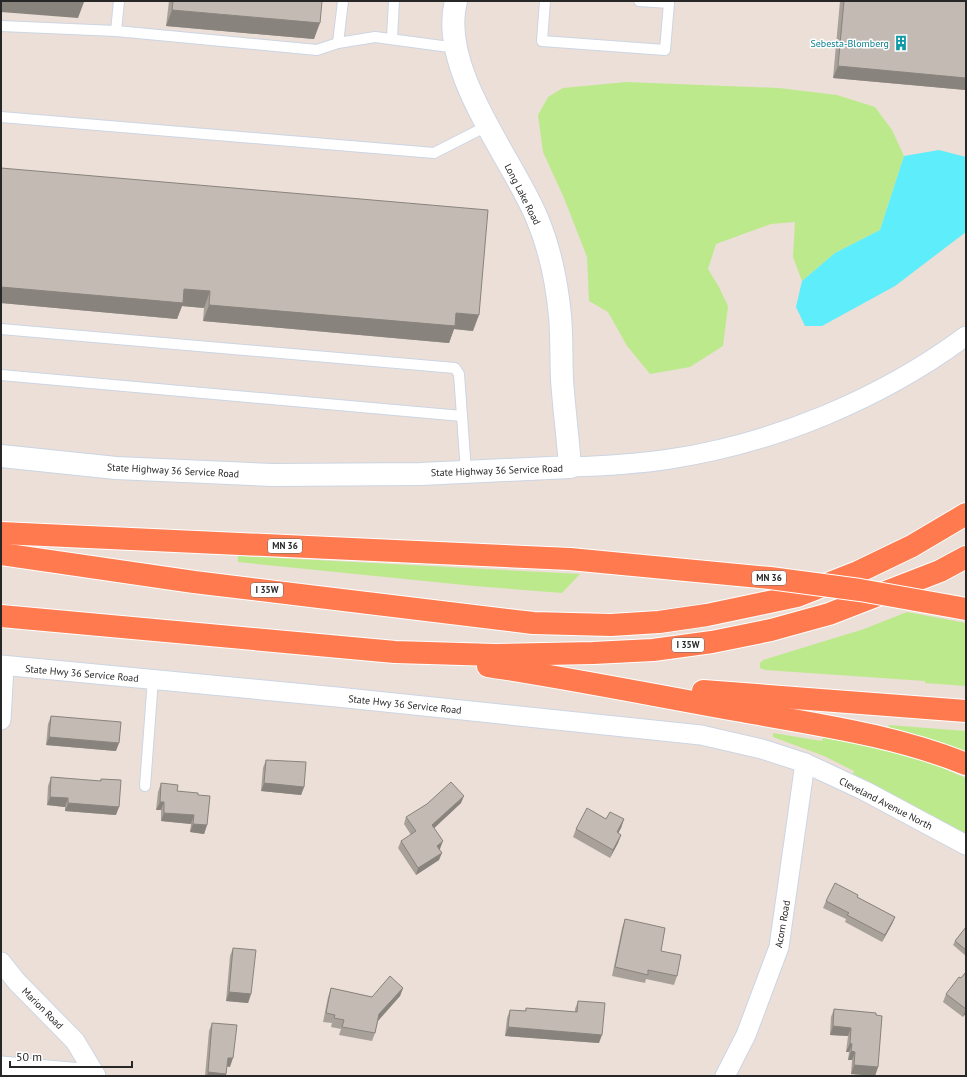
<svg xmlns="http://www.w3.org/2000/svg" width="967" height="1077" viewBox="0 0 967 1077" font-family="'PT Sans',sans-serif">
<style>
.green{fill:#bde98d}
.water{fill:#5eedfa}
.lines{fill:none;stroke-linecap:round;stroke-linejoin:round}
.lane-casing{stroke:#ccd5e3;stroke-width:12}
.street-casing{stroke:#ccd5e3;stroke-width:21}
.secondary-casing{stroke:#ccd5e3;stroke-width:24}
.highway-casing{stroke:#fff;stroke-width:24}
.lane{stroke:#fff;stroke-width:10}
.street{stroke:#fff;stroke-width:19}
.secondary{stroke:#fff;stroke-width:22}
.highway{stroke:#ff7b4f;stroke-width:22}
.highway-bridge-casing{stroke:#fff;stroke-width:24;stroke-linecap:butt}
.highway-bridge{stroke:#ff7b4f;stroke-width:22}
.wall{fill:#a8a19a}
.shaded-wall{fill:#88837d}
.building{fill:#c3bbb3;stroke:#88837d}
.labels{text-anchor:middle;stroke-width:3;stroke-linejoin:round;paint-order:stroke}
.shield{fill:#fff;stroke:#686868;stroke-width:1}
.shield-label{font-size:9px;font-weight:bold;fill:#272727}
.culture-label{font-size:10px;fill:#0d838f;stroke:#fff;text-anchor:end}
.street-label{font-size:10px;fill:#272727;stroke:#fff}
</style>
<rect width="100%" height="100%" fill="#ecdfd7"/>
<g class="green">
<path d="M 626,82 L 779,88 L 837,95 L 875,107 L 892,130 L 904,156 L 880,230 L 835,253 L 802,281 L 793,257 L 795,222 L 771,224 L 716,244 L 708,269 L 719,287 L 728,306 L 723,346 L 690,367 L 650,374 L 627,346 L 608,312 L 589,301 L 587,257 L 564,198 L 543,152 L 538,115 L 548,97 L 563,88 Z"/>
<path d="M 238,556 L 580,574 L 562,593 L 474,586 L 238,562 Z"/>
<path d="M 907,612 L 966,623 L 966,686 L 925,683 L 925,681 L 765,670 L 760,668 L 760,663 L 763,660 L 864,629 Z"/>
<path d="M 889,725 L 966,731 L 966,755 L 888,730 Z"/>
<path d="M 773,733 L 822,741 L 823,737 L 885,749 L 928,762 L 966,778 L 966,835 L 853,774 L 854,771 L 824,756 L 773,737 Z"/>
</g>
<path class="water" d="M 939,150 L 966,157 L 966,232 L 895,286 L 822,326 L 805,326 L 796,307 L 802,281 L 835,253 L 880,230 L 904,156 Z"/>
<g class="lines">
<defs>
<g id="lane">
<path d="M 119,1 L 116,31 L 317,50 L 338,43 L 343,1"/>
<path d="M 545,1 L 542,41 L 665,50 L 669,3 L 639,1"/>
<path d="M 1,26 L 116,31"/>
<path d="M 392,38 L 394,1"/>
<path d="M 338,43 L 375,37 L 457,48"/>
<path d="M 1,117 L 434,153 L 487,126"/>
<path d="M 1,329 L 455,368 L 459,374 L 466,472"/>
<path d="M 1,375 L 462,416"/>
<path d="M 145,786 L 153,679"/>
</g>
<g id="street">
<path d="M 570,467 C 604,466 637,464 670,459 C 775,443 881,399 966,336"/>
<path d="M 1,665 L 337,697 L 701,735 L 762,749 L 805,763 L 865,791 L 966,845"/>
<path d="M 1,720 L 4,666"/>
<path d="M 1,962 L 17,982 L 75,1041 L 96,1076"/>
<path d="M 1,1066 L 94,1074"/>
<path d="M 725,1076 L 746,1035 L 779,947 L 805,763"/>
</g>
<path id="secondary" d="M 1,456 L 116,468 L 273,475 L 421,474 L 570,467 C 568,438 564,409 562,379 C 561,358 562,337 560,316 C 557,283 550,249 537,218 C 512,158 438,69 456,1"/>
<g id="highway">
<path d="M 1,533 L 570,559"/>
<path d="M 1,554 L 194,582 L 533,623 L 611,625 L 659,622 L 707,615 L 797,596 L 858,572 L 912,546 L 966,514"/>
<path d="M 1,616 L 395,652 L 495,655 L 593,653 L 653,650 L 712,642 L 771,630 L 829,614 L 940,571 L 966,557"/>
<path d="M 488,666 C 574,679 657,696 742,711 C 818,725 894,735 966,764"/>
<path d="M 703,691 L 966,711"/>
</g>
</defs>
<use href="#lane" class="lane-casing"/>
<use href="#street" class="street-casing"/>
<use href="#secondary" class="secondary-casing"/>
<use href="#highway" class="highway-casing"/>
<use href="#lane" class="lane"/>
<use href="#street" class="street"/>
<use href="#secondary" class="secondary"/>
<use href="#highway" class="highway"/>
<defs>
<path id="highway-bridge" d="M 570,559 L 770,578 L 860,590 L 966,609"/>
</defs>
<use href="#highway-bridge" class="highway-bridge-casing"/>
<use href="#highway-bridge" class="highway-bridge"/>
</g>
<g class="wall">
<path d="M 169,1 L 322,1 L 314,39 L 166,26 Z"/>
<path d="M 840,1 L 966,1 L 966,90 L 833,78 Z"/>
<path d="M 1,168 L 473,331 L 454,329 L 449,343 L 203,321 L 204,308 L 182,306 L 177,319 L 1,303 Z"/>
<path d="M 51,716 L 116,751 L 46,745 L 48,724 Z"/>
<path d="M 266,760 L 304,787 L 301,795 L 261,791 L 263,768 Z"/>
<path d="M 51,777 L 100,781 L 101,779 L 116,815 L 65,811 L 65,807 L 47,805 L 48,786 Z"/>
<path d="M 161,783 L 177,791 L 198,795 L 207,825 L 204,834 L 190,832 L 191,824 L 161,821 L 161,810 L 156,810 L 158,792 Z"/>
<path d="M 461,803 L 434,828 L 440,849 L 439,850 L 439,860 L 416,875 L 398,848 L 401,841 L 411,835 L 404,824 L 406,817 Z"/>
<path d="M 606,819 L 624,819 L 621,828 L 618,833 L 621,835 L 618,843 L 610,858 L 573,837 L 576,829 Z"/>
<path d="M 857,897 L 895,917 L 892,924 L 882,942 L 845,922 L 846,919 L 823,908 L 826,901 Z"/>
<path d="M 625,919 L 661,951 L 677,976 L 674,985 L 646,979 L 645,983 L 612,976 L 622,928 Z"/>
<path d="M 966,927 L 966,956 L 953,945 L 955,941 Z"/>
<path d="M 233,948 L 251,994 L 248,1003 L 226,1001 L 230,956 Z"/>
<path d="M 966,972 L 966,1013 L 963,1017 L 943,1002 L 946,994 L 961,978 Z"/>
<path d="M 331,988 L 372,997 L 403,988 L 400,996 L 378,1021 L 375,1033 L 372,1041 L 339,1035 L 341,1029 L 331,1027 L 332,1023 L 323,1022 L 328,997 Z"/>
<path d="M 578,1001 L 599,1043 L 505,1036 L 507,1018 L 510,1010 L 525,1011 L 526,1008 L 575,1012 L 575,1009 Z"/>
<path d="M 834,1009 L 876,1013 L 878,1067 L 875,1076 L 851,1074 L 852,1060 L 848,1060 L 849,1052 L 846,1052 L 848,1036 L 830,1035 L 831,1017 Z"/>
<path d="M 212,1023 L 230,1067 L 227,1066 L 226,1076 L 205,1076 L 209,1031 Z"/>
</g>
<g class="shaded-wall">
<path d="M 1,1 L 69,1 L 84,2 L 78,18 L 1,12 Z"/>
<path d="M 172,10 L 320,23 L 314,39 L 166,26 Z"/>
<path d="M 838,66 L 966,78 L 966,90 L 833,78 Z"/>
<path d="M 1,287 L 184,289 L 210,291 L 204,308 L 182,306 L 177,319 L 1,303 Z"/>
<path d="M 209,305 L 456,313 L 479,315 L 473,331 L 454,329 L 449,343 L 203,321 Z"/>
<path d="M 49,737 L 119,743 L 116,751 L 46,745 Z"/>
<path d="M 264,783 L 304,787 L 301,795 L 261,791 Z"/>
<path d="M 464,796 L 461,803 L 430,832 L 432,825 Z"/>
<path d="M 50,797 L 68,798 L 65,807 L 47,805 Z"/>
<path d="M 160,802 L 164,802 L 161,810 L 156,810 Z"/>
<path d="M 68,803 L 119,807 L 116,815 L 65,811 Z"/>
<path d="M 164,813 L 194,815 L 191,824 L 161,821 Z"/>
<path d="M 624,819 L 621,828 L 614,841 L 617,832 Z"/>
<path d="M 193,824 L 207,825 L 204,834 L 190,832 Z"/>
<path d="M 621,835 L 618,843 L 610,858 L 613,850 Z"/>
<path d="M 443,841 L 440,849 L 434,853 L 437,846 Z"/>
<path d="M 442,853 L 439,860 L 416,875 L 418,868 Z"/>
<path d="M 895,917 L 892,924 L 882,942 L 885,935 Z"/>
<path d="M 403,988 L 400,996 L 376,1023 L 379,1014 Z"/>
<path d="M 229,992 L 251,994 L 248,1003 L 226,1001 Z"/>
<path d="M 966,1009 L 966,1013 L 963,1017 Z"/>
<path d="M 833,1026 L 851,1028 L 848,1036 L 830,1035 Z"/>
<path d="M 508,1027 L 602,1035 L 599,1043 L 505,1036 Z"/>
<path d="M 850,1043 L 852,1044 L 849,1052 L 846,1052 Z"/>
<path d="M 851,1051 L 855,1052 L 852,1060 L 848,1060 Z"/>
<path d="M 228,1058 L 233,1058 L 230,1067 L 225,1066 Z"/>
<path d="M 854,1065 L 878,1067 L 875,1076 L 851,1074 Z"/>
<path d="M 208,1072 L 226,1074 L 226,1076 L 207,1076 Z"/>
</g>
<g class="building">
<path d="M 69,1 L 84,1 L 84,2 Z"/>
<path d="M 173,1 L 322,1 L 320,23 L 172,10 Z"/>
<path d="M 844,1 L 966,1 L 966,78 L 838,66 Z"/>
<path d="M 1,168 L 488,210 L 479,315 L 456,313 L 455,326 L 209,305 L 210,291 L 184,289 L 183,303 L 1,287 Z"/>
<path d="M 51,716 L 121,722 L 119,743 L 49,737 Z"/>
<path d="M 266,760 L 306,762 L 304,787 L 264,783 Z"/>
<path d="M 51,777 L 101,781 L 101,779 L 121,780 L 119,807 L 68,803 L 68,798 L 50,797 Z"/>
<path d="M 451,782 L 464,796 L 432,825 L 443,841 L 437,846 L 442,853 L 418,868 L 401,841 L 416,831 L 406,817 L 427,804 Z"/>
<path d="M 161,783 L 178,785 L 177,791 L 198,793 L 198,795 L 210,796 L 207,825 L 193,824 L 194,815 L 164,813 L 164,802 L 160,802 Z"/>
<path d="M 587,808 L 606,819 L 610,812 L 624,819 L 617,832 L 621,835 L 613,850 L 576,829 Z"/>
<path d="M 835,883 L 858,895 L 857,897 L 895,917 L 885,935 L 847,915 L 849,913 L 826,901 Z"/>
<path d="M 625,919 L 665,928 L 661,951 L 681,955 L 677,976 L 648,970 L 648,975 L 615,967 Z"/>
<path d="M 966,927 L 966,950 L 955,941 Z"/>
<path d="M 233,948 L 256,950 L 251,994 L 229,992 Z"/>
<path d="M 966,972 L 966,1009 L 946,994 L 959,977 L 961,978 Z"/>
<path d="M 390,976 L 403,988 L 379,1014 L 375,1033 L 342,1027 L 344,1020 L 334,1018 L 335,1015 L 326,1013 L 331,988 L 372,997 Z"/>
<path d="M 578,1001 L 605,1003 L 602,1035 L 508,1027 L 510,1010 L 526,1011 L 526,1008 L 577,1012 Z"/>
<path d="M 834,1009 L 876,1013 L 876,1015 L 882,1016 L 878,1067 L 854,1065 L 855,1052 L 851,1051 L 852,1044 L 850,1043 L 851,1028 L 833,1026 Z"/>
<path d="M 212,1023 L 237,1025 L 233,1058 L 228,1058 L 226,1074 L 208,1072 Z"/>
</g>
<defs>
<symbol id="building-bare" viewBox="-9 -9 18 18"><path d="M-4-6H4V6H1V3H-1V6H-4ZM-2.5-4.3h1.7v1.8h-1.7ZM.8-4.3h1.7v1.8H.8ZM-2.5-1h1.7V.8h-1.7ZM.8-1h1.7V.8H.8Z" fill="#0f9aa8" stroke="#fff" stroke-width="2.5" paint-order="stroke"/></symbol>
</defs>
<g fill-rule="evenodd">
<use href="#building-bare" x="890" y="32" width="22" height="22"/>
</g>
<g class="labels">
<g class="shield">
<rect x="268" y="539" width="34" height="14" rx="3"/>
<rect x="752" y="571" width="34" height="14" rx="3"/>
<rect x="251" y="583" width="32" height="14" rx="3"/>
<rect x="672" y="638" width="32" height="14" rx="3"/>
</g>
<g class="shield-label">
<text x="285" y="549">MN 36</text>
<text x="769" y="581">MN 36</text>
<text x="267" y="593">I 35W</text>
<text x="688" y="648">I 35W</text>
</g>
<g class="culture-label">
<text x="889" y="47">Sebesta-Blomberg</text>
</g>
<g class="street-label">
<text transform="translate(523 194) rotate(63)" y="4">Long Lake Road</text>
<text transform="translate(173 470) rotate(3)" y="4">State Highway 36 Service Road</text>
<text transform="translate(497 470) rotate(-2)" y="4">State Highway 36 Service Road</text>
<text transform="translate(82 673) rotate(5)" y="4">State Hwy 36 Service Road</text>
<text transform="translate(405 704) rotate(6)" y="4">State Hwy 36 Service Road</text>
<text transform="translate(886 803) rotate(27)" y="4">Cleveland Avenue North</text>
<text transform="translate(782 924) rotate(-80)" y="4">Acorn Road</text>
<text transform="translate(43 1008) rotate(45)" y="4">Marion Road</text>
</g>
</g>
<rect width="967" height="1077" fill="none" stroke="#272727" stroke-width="4"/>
<path d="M10 1061v6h122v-6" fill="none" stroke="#272727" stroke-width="2"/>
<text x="16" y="1061" font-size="12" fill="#272727" stroke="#ffffff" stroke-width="3" paint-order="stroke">50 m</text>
</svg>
